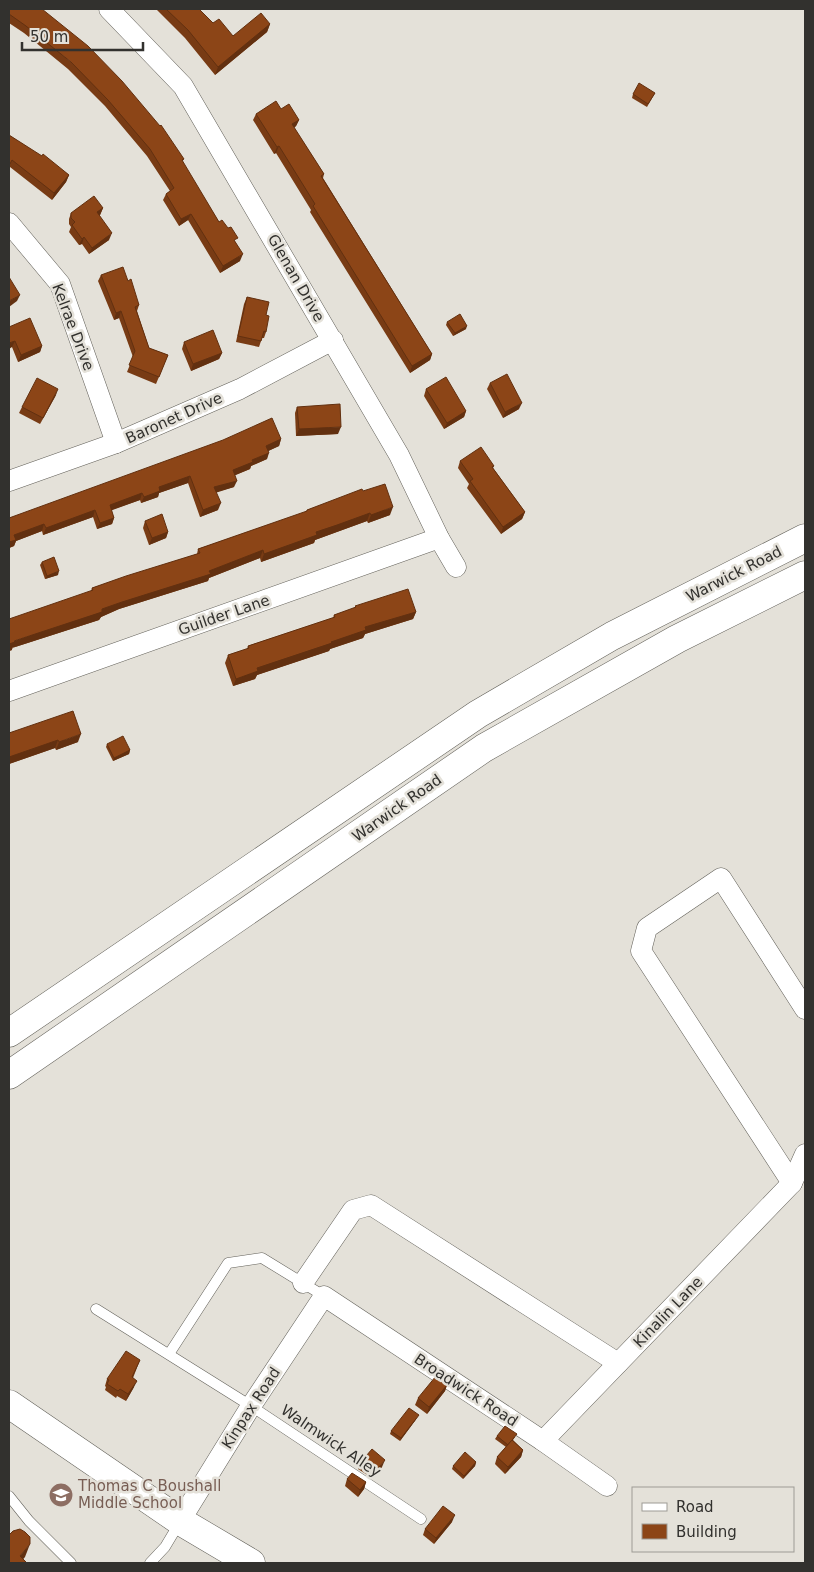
<svg xmlns="http://www.w3.org/2000/svg" width="814" height="1572" viewBox="0 0 814 1572" font-family="'DejaVu Sans',sans-serif">
<style>
.lines{fill:none;stroke-linecap:round;stroke-linejoin:round}
.service-casing{stroke:#63615a;stroke-width:11}
.minor-casing{stroke:#63615a;stroke-width:21}
.secondary-casing{stroke:#63615a;stroke-width:29}
.service{stroke:#fff;stroke-width:10}
.minor{stroke:#fff;stroke-width:20}
.secondary{stroke:#fff;stroke-width:28}
.wall{fill:#783b14}
.shaded-wall{fill:#623010}
.building{fill:#8c4517;stroke:#623010}
.labels{text-anchor:middle;stroke-width:5;stroke-linejoin:round;paint-order:stroke}
.street-label{font-size:15px;fill:#32312e;stroke:#e4e1d9}
.education-label{font-size:15px;fill:#785e54;stroke:#e4e1d9;text-anchor:start}
</style>
<rect width="100%" height="100%" fill="#e4e1d9"/>
<g class="lines">
<defs>
<g id="service">
<path d="M 96,1309 L 251,1406 L 421,1519"/>
<path d="M 169,1354 L 228,1263 L 262,1258 L 324,1296"/>
<path d="M 9,1496 L 29,1521 L 71,1563"/>
<path d="M 150,1563 L 165,1547 L 180,1522"/>
</g>
<g id="minor">
<path d="M 109,9 L 183,86 L 399,455 L 439,538 L 456,567"/>
<path d="M 9,223 L 60,284 L 116,443"/>
<path d="M 9,481 L 116,443 L 240,389 L 333,340"/>
<path d="M 9,691 L 439,538"/>
<path d="M 792,1183 L 641,951 L 647,928 L 721,878 L 805,1009"/>
<path d="M 303,1283 L 353,1210 L 371,1205 L 618,1363"/>
<path d="M 543,1441 L 792,1183 L 805,1154"/>
<path d="M 180,1521 L 251,1406 L 324,1296 L 543,1441 L 607,1486"/>
</g>
<g id="secondary">
<path d="M 9,1033 L 478,714 L 612,636 L 805,538"/>
<path d="M 9,1075 L 484,748 L 677,639 L 805,575"/>
<path d="M 9,1404 L 180,1521 L 251,1563"/>
</g>
</defs>
<use href="#service" class="service-casing"/>
<use href="#minor" class="minor-casing"/>
<use href="#secondary" class="secondary-casing"/>
<use href="#service" class="service"/>
<use href="#minor" class="minor"/>
<use href="#secondary" class="secondary"/>
</g>
<g class="wall">
<path d="M 9,9 L 184,159 L 182,162 L 219,222 L 236,243 L 240,261 L 220,273 L 188,220 L 179,226 L 163,200 L 166,194 L 170,191 L 147,156 L 105,106 L 68,69 L 24,33 L 9,23 Z"/>
<path d="M 156,9 L 199,9 L 213,23 L 233,36 L 270,24 L 267,32 L 215,75 L 185,38 Z"/>
<path d="M 655,93 L 647,107 L 632,98 L 633,94 Z"/>
<path d="M 281,109 L 299,120 L 296,126 L 294,128 L 324,174 L 323,178 L 432,354 L 430,360 L 410,373 L 310,212 L 311,210 L 276,153 L 274,154 L 253,120 L 256,114 Z"/>
<path d="M 9,135 L 69,175 L 66,182 L 52,200 L 10,167 L 9,168 Z"/>
<path d="M 103,208 L 100,215 L 99,216 L 109,240 L 89,254 L 82,244 L 79,245 L 69,232 L 71,227 L 69,224 L 69,219 L 71,213 Z"/>
<path d="M 101,275 L 128,281 L 139,305 L 137,311 L 149,348 L 168,355 L 156,384 L 127,372 L 133,357 L 119,318 L 114,320 L 98,281 Z"/>
<path d="M 247,297 L 266,315 L 266,332 L 264,338 L 262,338 L 259,347 L 236,342 L 244,304 Z"/>
<path d="M 447,322 L 466,329 L 453,336 L 446,325 Z"/>
<path d="M 9,327 L 42,346 L 40,352 L 18,362 L 12,347 Z"/>
<path d="M 184,342 L 222,353 L 219,359 L 191,371 L 182,349 Z"/>
<path d="M 490,383 L 519,409 L 503,418 L 487,389 Z"/>
<path d="M 426,389 L 466,411 L 464,417 L 444,429 L 424,396 Z"/>
<path d="M 56,395 L 40,424 L 19,413 L 22,407 Z"/>
<path d="M 297,407 L 338,434 L 296,436 L 295,413 Z"/>
<path d="M 281,439 L 279,446 L 268,451 L 267,459 L 251,466 L 250,469 L 235,475 L 234,487 L 216,492 L 218,510 L 200,517 L 188,483 L 159,493 L 158,497 L 141,503 L 140,500 L 111,510 L 114,518 L 112,524 L 97,529 L 93,517 L 43,535 L 42,531 L 16,541 L 14,546 L 9,548 L 9,518 Z"/>
<path d="M 460,461 L 494,466 L 493,468 L 525,512 L 522,519 L 501,534 L 467,488 L 469,484 L 458,468 Z"/>
<path d="M 363,491 L 390,515 L 368,523 L 367,521 L 334,533 L 315,540 L 314,543 L 261,562 L 260,558 L 209,578 L 208,581 L 119,609 L 101,617 L 99,620 L 12,648 L 12,650 L 9,651 L 91,591 L 92,588 L 197,554 L 198,549 L 306,512 L 307,510 Z"/>
<path d="M 145,521 L 168,532 L 166,538 L 149,545 L 143,528 Z"/>
<path d="M 42,562 L 58,575 L 45,579 L 40,565 Z"/>
<path d="M 355,606 L 416,612 L 413,619 L 365,634 L 363,638 L 330,649 L 329,651 L 257,675 L 255,679 L 233,686 L 225,663 L 228,655 L 247,649 L 248,646 L 333,618 L 334,615 L 355,608 Z"/>
<path d="M 9,733 L 78,742 L 56,750 L 55,748 L 9,764 Z"/>
<path d="M 107,744 L 130,750 L 129,754 L 113,761 L 106,747 Z"/>
<path d="M 140,1360 L 133,1378 L 134,1387 L 126,1401 L 117,1396 L 116,1398 L 105,1390 L 106,1387 L 105,1386 L 107,1379 Z"/>
<path d="M 447,1385 L 445,1391 L 427,1414 L 415,1405 L 418,1398 Z"/>
<path d="M 417,1418 L 400,1441 L 390,1434 L 391,1431 Z"/>
<path d="M 497,1436 L 515,1437 L 513,1440 L 523,1450 L 521,1457 L 505,1474 L 495,1464 L 497,1457 L 506,1447 L 495,1439 Z"/>
<path d="M 361,1462 L 382,1467 L 372,1478 L 358,1469 Z"/>
<path d="M 476,1462 L 475,1466 L 463,1479 L 452,1469 L 453,1466 Z"/>
<path d="M 347,1479 L 366,1482 L 364,1489 L 358,1497 L 345,1486 Z"/>
<path d="M 452,1522 L 434,1544 L 423,1535 L 425,1529 Z"/>
</g>
<g class="shaded-wall">
<path d="M 270,24 L 267,32 L 215,75 L 218,67 Z"/>
<path d="M 299,120 L 296,126 L 289,131 L 292,124 Z"/>
<path d="M 279,146 L 276,153 L 274,154 L 277,147 Z"/>
<path d="M 69,175 L 66,182 L 52,200 L 54,193 Z"/>
<path d="M 103,208 L 100,215 L 95,219 L 97,212 Z"/>
<path d="M 191,214 L 188,220 L 179,226 L 181,219 Z"/>
<path d="M 112,233 L 109,240 L 89,254 L 92,248 Z"/>
<path d="M 84,237 L 82,244 L 79,245 L 82,239 Z"/>
<path d="M 243,254 L 240,261 L 220,273 L 223,266 Z"/>
<path d="M 20,295 L 17,301 L 9,307 L 9,301 Z"/>
<path d="M 121,311 L 119,318 L 114,320 L 116,313 Z"/>
<path d="M 467,326 L 466,329 L 453,336 L 455,333 Z"/>
<path d="M 15,341 L 12,347 L 9,349 L 9,343 Z"/>
<path d="M 42,346 L 40,352 L 18,362 L 21,355 Z"/>
<path d="M 222,353 L 219,359 L 191,371 L 193,364 Z"/>
<path d="M 432,354 L 430,360 L 410,373 L 412,366 Z"/>
<path d="M 58,389 L 56,395 L 40,424 L 43,418 Z"/>
<path d="M 522,403 L 519,409 L 503,418 L 505,412 Z"/>
<path d="M 466,411 L 464,417 L 444,429 L 447,423 Z"/>
<path d="M 341,427 L 338,434 L 296,436 L 299,429 Z"/>
<path d="M 281,439 L 279,446 L 264,453 L 266,446 Z"/>
<path d="M 269,453 L 267,459 L 251,466 L 250,469 L 231,477 L 233,470 L 252,460 Z"/>
<path d="M 190,476 L 188,483 L 159,493 L 158,497 L 141,503 L 144,497 L 159,487 Z"/>
<path d="M 237,481 L 234,487 L 212,494 L 214,487 Z"/>
<path d="M 142,493 L 140,500 L 107,512 L 110,505 Z"/>
<path d="M 221,503 L 218,510 L 200,517 L 203,510 Z"/>
<path d="M 393,507 L 390,515 L 368,523 L 371,515 Z"/>
<path d="M 95,510 L 93,517 L 43,535 L 46,528 Z"/>
<path d="M 525,512 L 522,519 L 501,534 L 503,527 Z"/>
<path d="M 370,513 L 367,521 L 315,540 L 314,543 L 261,562 L 264,554 L 316,532 Z"/>
<path d="M 114,518 L 112,524 L 97,529 L 100,523 Z"/>
<path d="M 44,524 L 42,531 L 16,541 L 14,546 L 9,548 L 9,542 L 14,535 Z"/>
<path d="M 168,532 L 166,538 L 149,545 L 152,538 Z"/>
<path d="M 263,550 L 260,558 L 209,578 L 208,581 L 119,609 L 101,617 L 99,620 L 12,648 L 12,650 L 9,651 L 9,644 L 14,641 L 122,602 L 209,571 Z"/>
<path d="M 59,571 L 58,575 L 45,579 L 47,576 Z"/>
<path d="M 416,612 L 413,619 L 365,634 L 363,638 L 330,649 L 329,651 L 257,675 L 255,679 L 233,686 L 236,679 L 257,668 L 365,627 Z"/>
<path d="M 81,734 L 78,742 L 56,750 L 59,742 Z"/>
<path d="M 58,740 L 55,748 L 9,764 L 9,757 Z"/>
<path d="M 130,750 L 129,754 L 113,761 L 114,758 Z"/>
<path d="M 137,1381 L 134,1387 L 126,1401 L 128,1394 Z"/>
<path d="M 447,1385 L 445,1391 L 427,1414 L 429,1407 Z"/>
<path d="M 419,1415 L 417,1418 L 400,1441 L 401,1438 Z"/>
<path d="M 523,1450 L 521,1457 L 505,1474 L 508,1467 Z"/>
<path d="M 385,1460 L 382,1467 L 372,1478 L 375,1472 Z"/>
<path d="M 476,1462 L 475,1466 L 463,1479 L 464,1476 Z"/>
<path d="M 366,1482 L 364,1489 L 358,1497 L 360,1490 Z"/>
<path d="M 455,1515 L 452,1522 L 434,1544 L 436,1538 Z"/>
<path d="M 30,1544 L 25,1557 L 20,1563 L 20,1556 Z"/>
</g>
<g class="building">
<path d="M 9,9 L 42,9 L 88,46 L 122,81 L 160,126 L 161,125 L 184,159 L 182,160 L 219,222 L 222,220 L 228,228 L 231,227 L 238,238 L 234,240 L 243,254 L 223,266 L 191,214 L 181,219 L 166,194 L 174,188 L 150,149 L 108,100 L 71,62 L 26,26 L 9,14 Z"/>
<path d="M 166,9 L 199,9 L 213,23 L 219,19 L 233,36 L 261,13 L 270,24 L 218,67 L 188,30 Z"/>
<path d="M 639,83 L 655,93 L 648,104 L 633,94 Z"/>
<path d="M 276,101 L 281,109 L 289,104 L 299,120 L 292,124 L 324,174 L 321,176 L 432,354 L 412,366 L 313,206 L 315,204 L 279,146 L 277,147 L 256,114 Z"/>
<path d="M 9,135 L 42,156 L 43,154 L 69,175 L 54,193 L 12,160 L 10,164 L 9,164 Z"/>
<path d="M 94,196 L 103,208 L 97,212 L 112,233 L 92,248 L 84,237 L 82,239 L 72,225 L 75,222 L 71,218 L 71,213 Z"/>
<path d="M 123,267 L 128,281 L 131,279 L 139,305 L 135,307 L 149,348 L 168,355 L 159,377 L 129,365 L 135,351 L 121,311 L 116,313 L 101,275 Z"/>
<path d="M 9,277 L 20,295 L 9,301 Z"/>
<path d="M 247,297 L 269,302 L 266,315 L 269,316 L 266,332 L 264,331 L 261,341 L 238,336 Z"/>
<path d="M 460,314 L 467,326 L 455,333 L 447,322 Z"/>
<path d="M 30,318 L 42,346 L 21,355 L 15,341 L 9,343 L 9,327 Z"/>
<path d="M 213,330 L 222,353 L 193,364 L 184,342 Z"/>
<path d="M 507,374 L 522,403 L 505,412 L 490,383 Z"/>
<path d="M 446,377 L 466,411 L 447,423 L 426,389 Z"/>
<path d="M 37,378 L 58,389 L 43,418 L 22,407 Z"/>
<path d="M 340,404 L 341,427 L 299,429 L 297,407 Z"/>
<path d="M 272,418 L 281,439 L 266,446 L 269,453 L 252,460 L 253,462 L 233,470 L 237,481 L 214,487 L 221,503 L 203,510 L 190,476 L 159,487 L 160,491 L 144,497 L 142,493 L 110,505 L 114,518 L 100,523 L 95,510 L 46,528 L 44,524 L 14,535 L 16,540 L 9,542 L 9,518 L 223,440 Z"/>
<path d="M 481,447 L 494,466 L 492,467 L 525,512 L 503,527 L 470,481 L 473,479 L 460,461 Z"/>
<path d="M 385,484 L 393,507 L 371,515 L 370,513 L 337,525 L 316,532 L 317,535 L 264,554 L 263,550 L 209,571 L 211,574 L 122,602 L 102,609 L 102,612 L 14,641 L 15,642 L 9,644 L 9,619 L 93,590 L 92,588 L 126,576 L 200,553 L 198,549 L 307,511 L 307,510 L 362,489 L 363,491 Z"/>
<path d="M 162,514 L 168,532 L 152,538 L 145,521 Z"/>
<path d="M 54,557 L 59,571 L 47,576 L 42,562 Z"/>
<path d="M 408,589 L 416,612 L 365,627 L 366,630 L 331,642 L 332,643 L 257,668 L 258,671 L 236,679 L 228,655 L 249,648 L 248,646 L 335,617 L 334,615 L 356,607 L 355,606 Z"/>
<path d="M 73,711 L 81,734 L 59,742 L 58,740 L 9,757 L 9,733 Z"/>
<path d="M 123,736 L 130,750 L 114,758 L 107,744 Z"/>
<path d="M 126,1351 L 140,1360 L 132,1377 L 137,1381 L 128,1394 L 120,1389 L 118,1391 L 107,1384 L 109,1380 L 107,1379 Z"/>
<path d="M 436,1376 L 447,1385 L 429,1407 L 418,1398 Z"/>
<path d="M 409,1408 L 419,1415 L 401,1438 L 391,1431 Z"/>
<path d="M 505,1426 L 517,1434 L 508,1445 L 497,1436 Z"/>
<path d="M 512,1440 L 523,1450 L 508,1467 L 497,1457 Z"/>
<path d="M 372,1449 L 385,1460 L 375,1472 L 361,1462 Z"/>
<path d="M 465,1452 L 476,1462 L 464,1476 L 453,1466 Z"/>
<path d="M 352,1473 L 366,1482 L 360,1490 L 347,1479 Z"/>
<path d="M 443,1506 L 455,1515 L 436,1538 L 425,1529 Z"/>
<path d="M 20,1529 L 25,1532 L 30,1537 L 30,1544 L 20,1556 L 27,1563 L 9,1563 L 9,1535 L 13,1531 Z"/>
</g>
<defs>
<symbol id="school-disc" viewBox="-11 -11 22 22"><circle r="9.5" fill="#8d6e63" stroke="#e4e1d9"/><path d="M0-5L7-2L0 1L-7-2ZM-4 1L0 2.5L4 1V4Q0 6-4 4Z" fill="#fff"/></symbol>
</defs>
<g fill-rule="evenodd">
<use href="#school-disc" x="47" y="1481" width="28" height="28"/>
</g>
<g class="labels">
<g class="street-label">
<text transform="translate(296 278) rotate(60)" y="5">Glenan Drive</text>
<text transform="translate(73 327) rotate(69)" y="5">Kelrae Drive</text>
<text transform="translate(174 418) rotate(-24)" y="5">Baronet Drive</text>
<text transform="translate(734 574) rotate(-27)" y="5">Warwick Road</text>
<text transform="translate(224 615) rotate(-19)" y="5">Guilder Lane</text>
<text transform="translate(397 808) rotate(-35)" y="5">Warwick Road</text>
<text transform="translate(668 1312) rotate(-46)" y="5">Kinalin Lane</text>
<text transform="translate(466 1390) rotate(33)" y="5">Broadwick Road</text>
<text transform="translate(251 1408) rotate(-57)" y="5">Kinpax Road</text>
<text transform="translate(331 1441) rotate(34)" y="5">Walmwick Alley</text>
</g>
<g class="education-label">
<text x="78" y="1491">Thomas C Boushall<tspan x="78" dy="17">Middle School</tspan></text>
</g>
</g>
<rect width="814" height="1572" fill="none" stroke="#32312e" stroke-width="20"/>
<rect x="632" y="1487" width="162" height="65" fill="#e4e1d9" stroke="#9d9b95"/>
<rect x="642" y="1503" width="25" height="8" fill="#ffffff" stroke="#9d9b95"/>
<text x="676" y="1512" font-size="15" fill="#32312e">Road</text>
<rect x="642" y="1524" width="25" height="15" fill="#8c4517" stroke="#9d9b95"/>
<text x="676" y="1537" font-size="15" fill="#32312e">Building</text>
<path d="M22 42v8h121v-8" fill="none" stroke="#32312e" stroke-width="2.5"/>
<text x="30" y="42" font-size="15" fill="#32312e" stroke="#e4e1d9" stroke-width="4" paint-order="stroke">50 m</text>
</svg>
